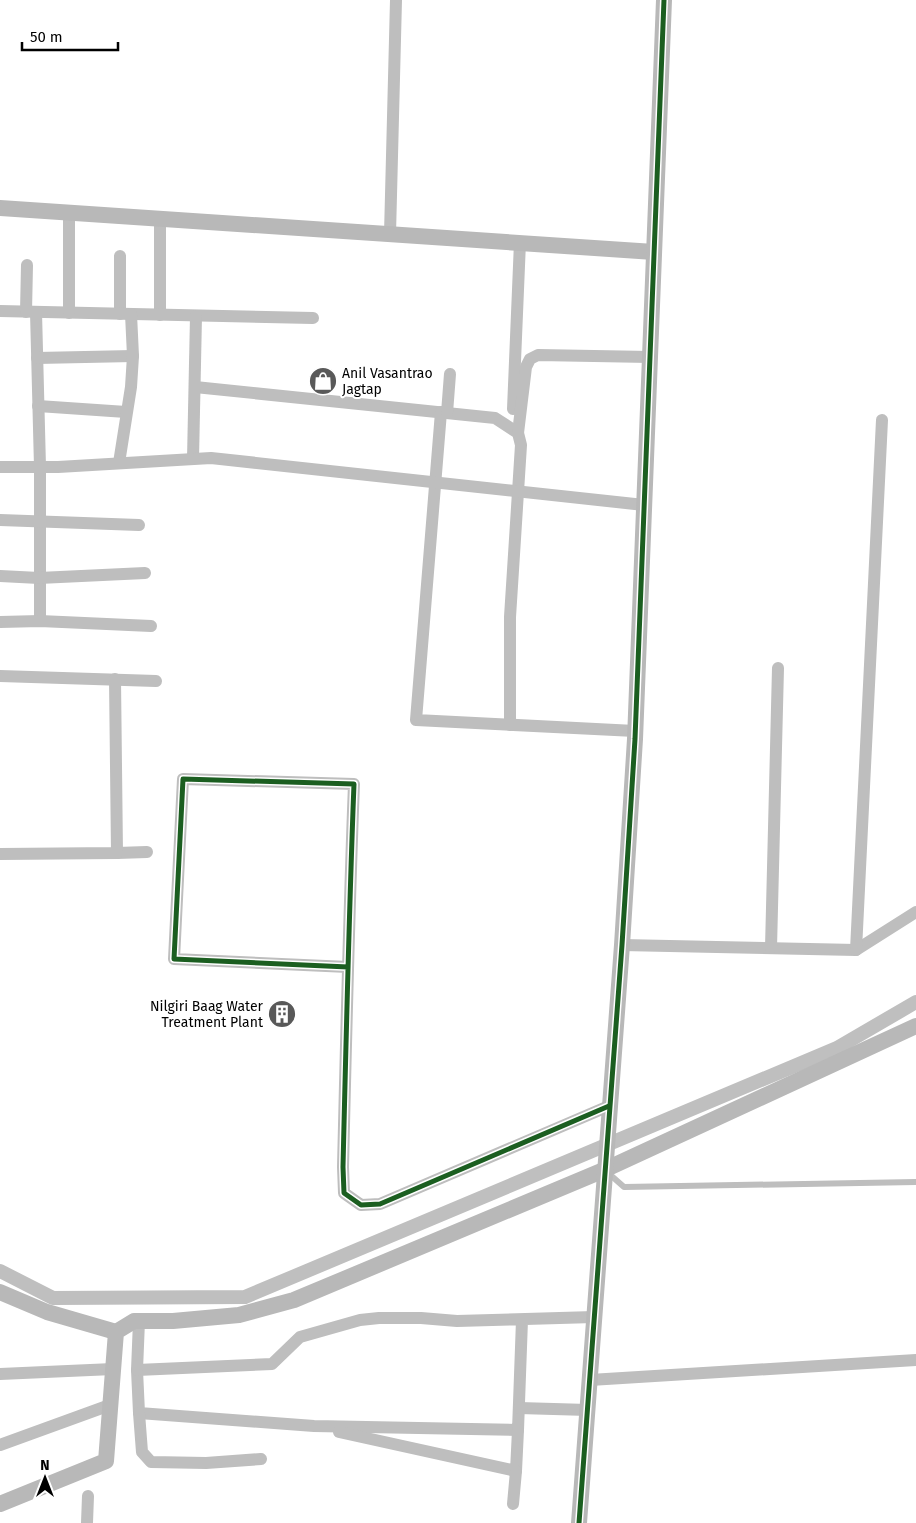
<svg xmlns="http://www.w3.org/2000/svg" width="916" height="1523" viewBox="0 0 916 1523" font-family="'Fira Sans',sans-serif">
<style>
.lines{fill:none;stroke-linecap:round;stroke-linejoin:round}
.canal{stroke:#bfbfbf;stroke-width:14}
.lane{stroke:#bebebe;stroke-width:6}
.street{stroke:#bebebe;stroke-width:12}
.secondary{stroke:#b8b8b8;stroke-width:16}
.cycleway-casing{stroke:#fff;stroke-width:8}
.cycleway{stroke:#1b5e20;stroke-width:5}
.labels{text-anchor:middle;stroke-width:4;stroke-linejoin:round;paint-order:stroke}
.poi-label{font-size:14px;fill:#000;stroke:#fff;text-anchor:start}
</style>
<rect width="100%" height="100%" fill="#fff"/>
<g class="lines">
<path class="canal" d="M 0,1271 L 53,1298 L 245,1297 L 837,1048 L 916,1002"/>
<path class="lane" d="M 607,1172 L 624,1187 L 916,1182"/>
<g class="street">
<path d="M 160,219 L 160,315"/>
<path d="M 390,234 L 396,0"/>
<path d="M 120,256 L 120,314"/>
<path d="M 0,311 L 313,318"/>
<path d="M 26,312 L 27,265"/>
<path d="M 36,312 L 40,467 L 40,621"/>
<path d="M 69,313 L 69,212"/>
<path d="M 37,358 L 133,356"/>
<path d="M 195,387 L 495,418 L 518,433 L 521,445 L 510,617 L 510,725"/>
<path d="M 38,406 L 126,412"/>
<path d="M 513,409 L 520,242"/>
<path d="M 441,412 L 416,720 L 635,731"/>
<path d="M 447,413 L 450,374"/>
<path d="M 518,433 L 526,367 L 530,359 L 538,355 L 650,357"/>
<path d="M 193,459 L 196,316"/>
<path d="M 119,463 L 131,387 L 133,356 L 131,314"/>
<path d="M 0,467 L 58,467 L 211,458 L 644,505"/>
<path d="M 0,520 L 139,525"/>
<path d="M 0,576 L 39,578 L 145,573"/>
<path d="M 0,622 L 40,621 L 151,626"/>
<path d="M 0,676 L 156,681"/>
<path d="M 117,853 L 147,852"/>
<path d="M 0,854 L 117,853 L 115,679"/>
<path d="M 622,945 L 856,950 L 916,912"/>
<path d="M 771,948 L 778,668"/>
<path d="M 856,950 L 882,420"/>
<path d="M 348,967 L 174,959 L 183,779 L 354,784 C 349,911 346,1039 343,1167 L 344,1193 L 361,1205 L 380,1204 L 609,1106"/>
<path d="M 522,1320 L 518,1430 L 314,1426 L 139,1413 L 137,1370 L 272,1364 L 300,1337 L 360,1320 L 379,1318 L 421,1318 L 457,1321 L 594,1317"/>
<path d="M 137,1370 L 139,1321"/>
<path d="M 0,1374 L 113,1369"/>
<path d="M 590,1380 L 916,1360"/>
<path d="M 519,1408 L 588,1410"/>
<path d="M 139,1413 L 142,1452 L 151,1462 L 206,1463 L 261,1459"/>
<path d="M 339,1432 L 516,1471 L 518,1430"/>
<path d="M 0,1445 L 110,1405"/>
<path d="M 513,1504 L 516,1471"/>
<path d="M 87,1523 L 88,1496"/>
</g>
<g class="secondary">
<path d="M 0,208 L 654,252"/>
<path d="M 0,1292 L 47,1312 L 116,1332"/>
<path d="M 0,1504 L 106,1461 L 116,1332 L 134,1321 L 173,1321 L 239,1315 L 294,1300 L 604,1170 L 916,1026"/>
<path d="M 579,1523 L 622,945 L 635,739 L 664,0"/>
</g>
<defs>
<g id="cycleway">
<path d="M 348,967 L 174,959 L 183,779 L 354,784 C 349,911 346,1039 343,1167 L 344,1193 L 361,1205 L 380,1204 L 609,1106"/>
<path d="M 579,1523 L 622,945 L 635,739 L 664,0"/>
</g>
</defs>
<use href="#cycleway" class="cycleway-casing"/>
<use href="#cycleway" class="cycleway"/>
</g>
<defs>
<symbol id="shop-disc" viewBox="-11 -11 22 22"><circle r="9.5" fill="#595959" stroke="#fff"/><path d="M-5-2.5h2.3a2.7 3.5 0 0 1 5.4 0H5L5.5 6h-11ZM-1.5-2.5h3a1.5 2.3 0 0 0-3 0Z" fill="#fff"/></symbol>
<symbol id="building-disc" viewBox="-11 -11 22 22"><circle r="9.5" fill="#595959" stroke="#fff"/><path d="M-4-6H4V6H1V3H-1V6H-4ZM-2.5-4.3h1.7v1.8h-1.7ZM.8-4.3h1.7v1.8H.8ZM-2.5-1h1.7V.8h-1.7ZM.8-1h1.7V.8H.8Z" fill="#fff"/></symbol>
</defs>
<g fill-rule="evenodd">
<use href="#shop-disc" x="307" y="365" width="32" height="32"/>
<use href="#building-disc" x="266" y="998" width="32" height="32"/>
</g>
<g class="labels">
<g class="poi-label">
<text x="342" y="378">Anil Vasantrao<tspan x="342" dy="16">Jagtap</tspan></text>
<text x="263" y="1011" text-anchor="end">Nilgiri Baag Water<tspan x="263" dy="16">Treatment Plant</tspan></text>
</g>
</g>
<g transform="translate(45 1478)" stroke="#ffffff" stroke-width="4" paint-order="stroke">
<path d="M0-4L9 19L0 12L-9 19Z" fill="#000000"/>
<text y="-8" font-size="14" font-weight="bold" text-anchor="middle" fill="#000000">N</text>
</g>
<path d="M22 42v8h96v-8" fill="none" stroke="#000000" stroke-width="2.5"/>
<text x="30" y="42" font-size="15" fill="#000000" stroke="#ffffff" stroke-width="4" paint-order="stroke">50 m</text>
</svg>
